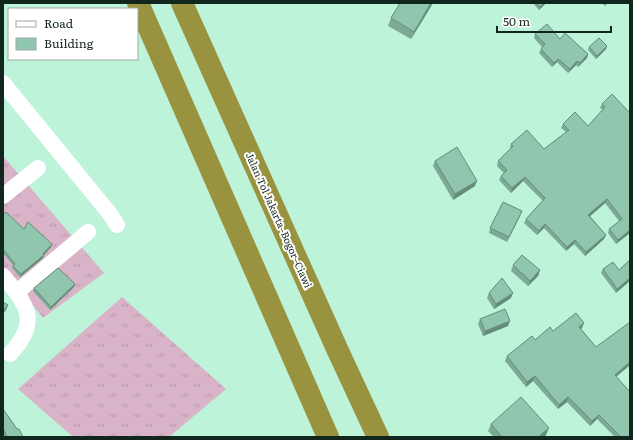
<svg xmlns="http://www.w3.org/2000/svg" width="633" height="440" viewBox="0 0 633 440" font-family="Literata,serif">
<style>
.grass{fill:url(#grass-tufts)}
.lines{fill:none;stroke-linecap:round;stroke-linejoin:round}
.street{stroke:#fff;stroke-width:16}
.highway{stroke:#99923f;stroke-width:22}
.wall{fill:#7caa95}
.shaded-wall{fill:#658b79}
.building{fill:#90c6ad;stroke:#658b79}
.labels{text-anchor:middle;stroke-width:4;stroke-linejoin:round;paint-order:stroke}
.street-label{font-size:10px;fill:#11271d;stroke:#fff}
</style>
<defs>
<pattern id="grass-tufts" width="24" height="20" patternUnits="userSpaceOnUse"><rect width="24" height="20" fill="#d9b4c8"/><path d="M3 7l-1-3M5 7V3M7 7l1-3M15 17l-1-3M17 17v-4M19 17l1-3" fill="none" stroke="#b99bab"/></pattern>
</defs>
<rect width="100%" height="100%" fill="#bdf3d9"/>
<g class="grass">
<path d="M 3,156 L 104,273 L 43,318 L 3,268 Z"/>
<path d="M 122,297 L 226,389 L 169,437 L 73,437 L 18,389 Z"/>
</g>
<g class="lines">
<g class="street">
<path d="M 3,83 L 110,214 L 117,225"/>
<path d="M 3,196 L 38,168"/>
<path d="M 3,276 C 28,305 40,322 10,354"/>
<path d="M 17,292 L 88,232"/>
</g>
<g class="highway">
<path d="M 138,3 L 328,437"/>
<path d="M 182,3 L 338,351 L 378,437"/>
</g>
</g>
<g class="wall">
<path d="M 400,3 L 433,3 L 411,39 L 388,26 L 391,18 Z"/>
<path d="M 533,3 L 546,3 L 539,10 Z"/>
<path d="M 602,3 L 608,3 L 605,6 Z"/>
<path d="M 535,34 L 560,39 L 588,54 L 587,58 L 578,67 L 576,65 L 568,73 L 557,62 L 552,67 L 539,53 L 542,47 L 534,38 Z"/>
<path d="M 607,46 L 606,49 L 596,59 L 588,50 L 589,47 Z"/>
<path d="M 602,104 L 630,113 L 630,233 L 616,244 L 608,233 L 609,229 L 619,221 L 605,203 L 590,216 L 606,235 L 604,239 L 585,256 L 574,244 L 566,251 L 544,228 L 537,235 L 524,223 L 526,219 L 543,201 L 523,181 L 511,193 L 499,180 L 501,176 L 504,173 L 497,166 L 498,161 L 511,149 L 510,148 L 511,144 L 544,149 L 566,132 L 561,128 L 563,124 L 588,126 L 603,110 L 600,108 Z"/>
<path d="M 435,161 L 475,186 L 453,200 L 433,166 Z"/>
<path d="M 3,215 L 51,247 L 44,255 L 43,258 L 20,277 L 12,268 L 13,265 L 3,253 Z"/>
<path d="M 520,216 L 507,242 L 489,233 L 490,228 Z"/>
<path d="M 630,260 L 616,293 L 601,273 L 603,269 L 619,270 Z"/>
<path d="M 513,265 L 540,270 L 538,276 L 528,286 L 511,271 Z"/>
<path d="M 75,284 L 74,287 L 50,310 L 33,291 L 34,288 Z"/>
<path d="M 489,293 L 511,298 L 494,309 L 487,298 Z"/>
<path d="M 480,319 L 508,326 L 483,336 L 478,324 Z"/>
<path d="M 582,328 L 581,329 L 596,347 L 630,365 L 616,377 L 630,437 L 615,437 L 597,419 L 590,426 L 567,402 L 558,409 L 533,381 L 526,387 L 505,361 L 507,356 L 553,331 Z"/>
<path d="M 3,409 L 17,429 L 23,437 L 5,437 L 3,433 Z"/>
<path d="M 491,424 L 546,435 L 544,437 L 494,437 L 488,431 Z"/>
</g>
<g class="shaded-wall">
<path d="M 431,3 L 433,3 L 411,39 L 414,32 Z"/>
<path d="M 544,3 L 546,3 L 539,10 L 540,7 Z"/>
<path d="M 607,46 L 606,49 L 596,59 L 597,56 Z"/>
<path d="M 588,54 L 587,58 L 578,67 L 580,63 Z"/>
<path d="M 558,59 L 557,62 L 552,67 L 554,63 Z"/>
<path d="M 577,61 L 576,65 L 568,73 L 570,69 Z"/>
<path d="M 525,177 L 523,181 L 511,193 L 512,188 Z"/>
<path d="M 477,181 L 475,186 L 453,200 L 455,194 Z"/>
<path d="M 607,199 L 605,203 L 587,219 L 588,215 Z"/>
<path d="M 522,211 L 520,216 L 507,242 L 509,237 Z"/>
<path d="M 545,224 L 544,228 L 537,235 L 539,231 Z"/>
<path d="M 630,230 L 630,233 L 616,244 L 618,240 Z"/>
<path d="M 606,235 L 604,239 L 585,256 L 586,252 Z"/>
<path d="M 575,240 L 574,244 L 566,251 L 567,247 Z"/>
<path d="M 52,244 L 51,247 L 43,256 L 44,255 L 43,258 L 20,277 L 21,274 L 43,254 Z"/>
<path d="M 540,270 L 538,276 L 528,286 L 530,281 Z"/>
<path d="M 630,278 L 630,281 L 616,293 L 617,289 Z"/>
<path d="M 75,284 L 74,287 L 50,310 L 51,307 Z"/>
<path d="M 513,293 L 511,298 L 494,309 L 496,304 Z"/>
<path d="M 8,305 L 6,310 L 3,314 L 3,312 Z"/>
<path d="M 510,321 L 508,326 L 483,336 L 485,331 Z"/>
<path d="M 584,323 L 582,328 L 577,332 L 579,327 Z"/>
<path d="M 630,362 L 630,365 L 613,379 L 615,375 Z"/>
<path d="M 535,376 L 533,381 L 526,387 L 527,382 Z"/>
<path d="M 568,397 L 567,402 L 558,409 L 559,405 Z"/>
<path d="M 599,415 L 597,419 L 590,426 L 592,421 Z"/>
<path d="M 549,428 L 546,435 L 544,437 L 538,437 Z"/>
</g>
<g class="building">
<path d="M 400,3 L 431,3 L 414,32 L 391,18 Z"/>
<path d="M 536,3 L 544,3 L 540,7 Z"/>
<path d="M 547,24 L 560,39 L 565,33 L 588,54 L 580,63 L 577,61 L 570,69 L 558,59 L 554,63 L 541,49 L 545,44 L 535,34 Z"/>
<path d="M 599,38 L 607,46 L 597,56 L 589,47 Z"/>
<path d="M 612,94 L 630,113 L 630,230 L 618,240 L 609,229 L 622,219 L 607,199 L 588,215 L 606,235 L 586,252 L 575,240 L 567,247 L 545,224 L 539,231 L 526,219 L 545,198 L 525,177 L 512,188 L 501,176 L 507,170 L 498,161 L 513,146 L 511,144 L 527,130 L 544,149 L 569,130 L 563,124 L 575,112 L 588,126 L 605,107 L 602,104 Z"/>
<path d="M 457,147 L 477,181 L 455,194 L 435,161 Z"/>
<path d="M 503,202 L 522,211 L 509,237 L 490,228 Z"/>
<path d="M 6,212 L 24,229 L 28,222 L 52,244 L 43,254 L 44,255 L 21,274 L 13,266 L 15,264 L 3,249 L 3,215 Z"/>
<path d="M 522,255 L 540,270 L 530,281 L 513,265 Z"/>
<path d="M 630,260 L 630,278 L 617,289 L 603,269 L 613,262 L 619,270 Z"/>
<path d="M 58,268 L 75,284 L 51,307 L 34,288 Z"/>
<path d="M 502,278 L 513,293 L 496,304 L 489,293 Z"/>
<path d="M 3,302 L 8,305 L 3,312 Z"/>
<path d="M 505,309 L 510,321 L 485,331 L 480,319 Z"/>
<path d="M 576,313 L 584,323 L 579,327 L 596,347 L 630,322 L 630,362 L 615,375 L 630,392 L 630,437 L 621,437 L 599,415 L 592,421 L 568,397 L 559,405 L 535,376 L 527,382 L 507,356 L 532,336 L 535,340 L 550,327 L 553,331 Z"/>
<path d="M 521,397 L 549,428 L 538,437 L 502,437 L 491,424 Z"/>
<path d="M 3,409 L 17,429 L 19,429 L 23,437 L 7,437 L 3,428 Z"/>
</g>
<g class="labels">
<g class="street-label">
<text transform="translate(279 220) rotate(66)" y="4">Jalan Tol Jakarta–Bogor–Ciawi</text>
</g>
</g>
<rect width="633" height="440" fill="none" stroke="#11271d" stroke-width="8"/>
<rect x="8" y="8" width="130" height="52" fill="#ffffff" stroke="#a0a9a5"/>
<rect x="16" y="21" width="20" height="6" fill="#ffffff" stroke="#a0a9a5"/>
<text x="44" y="28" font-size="12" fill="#11271d">Road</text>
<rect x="16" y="38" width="20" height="12" fill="#90c6ad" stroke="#a0a9a5"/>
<text x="44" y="48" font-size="12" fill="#11271d">Building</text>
<path d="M497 26v6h114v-6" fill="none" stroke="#11271d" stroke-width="2"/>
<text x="503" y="26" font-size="12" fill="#11271d" stroke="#ffffff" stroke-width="3" paint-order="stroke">50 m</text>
</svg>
